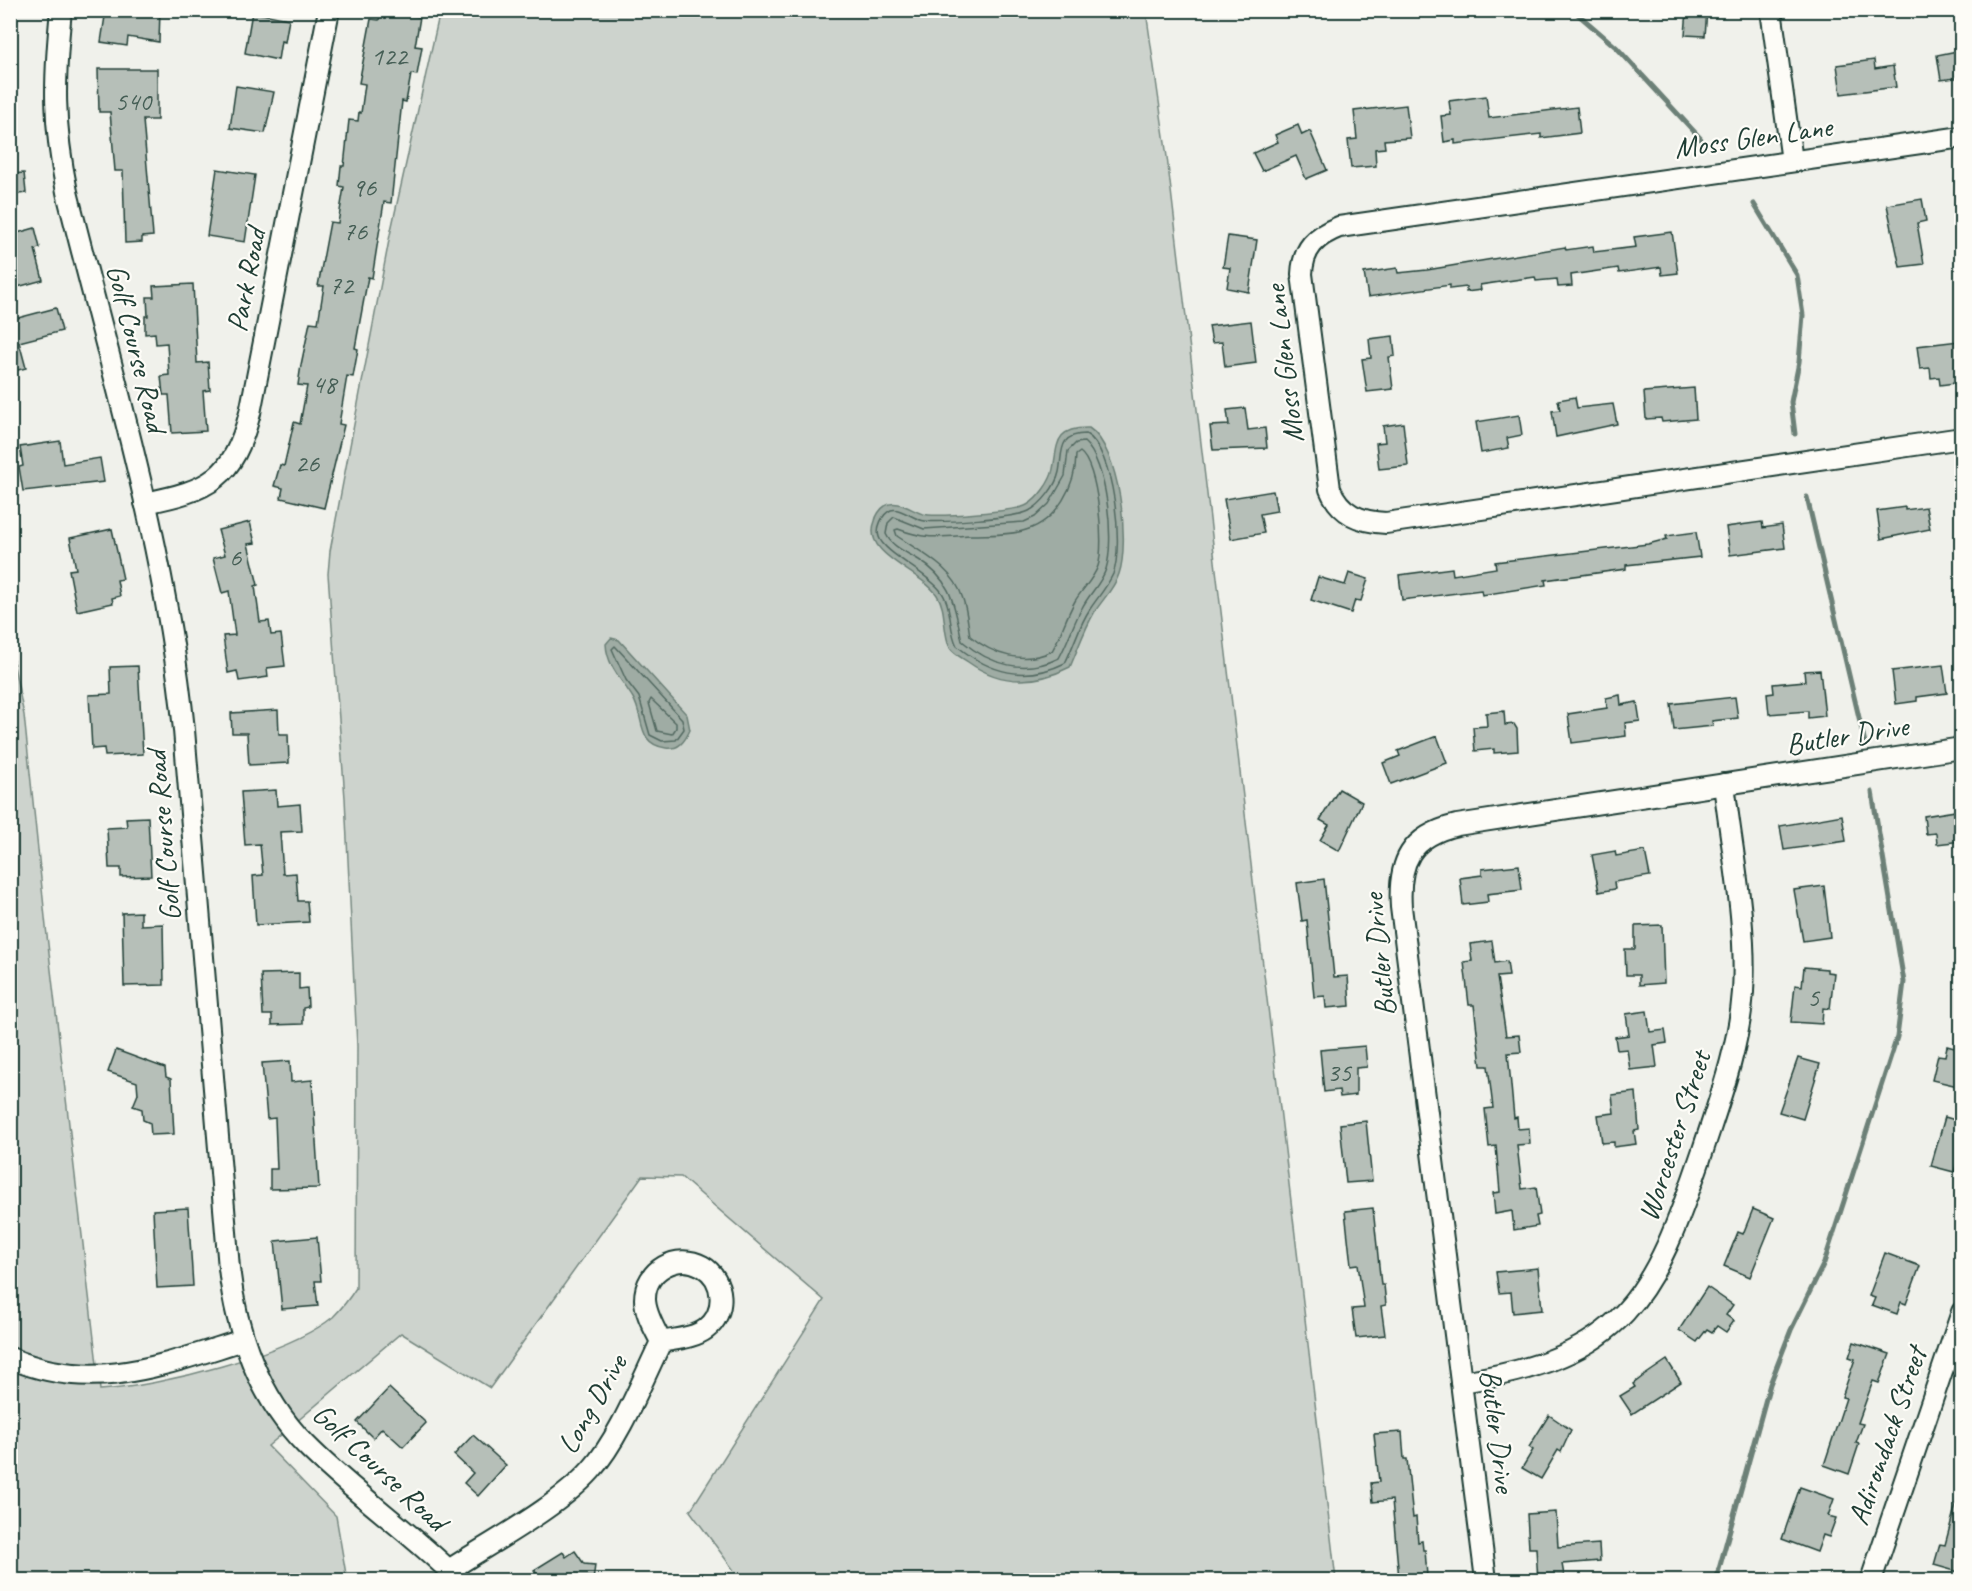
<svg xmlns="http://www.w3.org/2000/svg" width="1972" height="1591" viewBox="0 0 1972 1591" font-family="Caveat,sans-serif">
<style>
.green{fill:#cdd3cd;stroke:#768880;stroke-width:1.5}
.water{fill:#9faca4;stroke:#6c8077;stroke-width:1.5}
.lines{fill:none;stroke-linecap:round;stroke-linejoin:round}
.shore{stroke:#526961;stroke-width:1.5}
.stream{stroke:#6c8077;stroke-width:5}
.building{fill:#b6bfb8;stroke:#1f3d34;stroke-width:1.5}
.street-casing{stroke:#1f3d34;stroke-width:24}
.street{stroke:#fdfcf7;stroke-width:20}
.labels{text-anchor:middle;stroke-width:4.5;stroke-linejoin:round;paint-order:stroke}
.number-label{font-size:27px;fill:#455e55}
.street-label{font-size:30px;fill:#1f3d34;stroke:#fdfcf7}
</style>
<rect width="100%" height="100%" fill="#f0f1eb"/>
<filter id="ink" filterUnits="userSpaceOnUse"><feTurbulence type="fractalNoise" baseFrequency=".0167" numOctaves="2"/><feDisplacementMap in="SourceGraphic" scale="12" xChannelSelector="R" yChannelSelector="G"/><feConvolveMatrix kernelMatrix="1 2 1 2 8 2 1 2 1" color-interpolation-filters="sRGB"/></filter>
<g filter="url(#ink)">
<path class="green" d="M 440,11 L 1146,11 L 1167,157 L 1336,1580 L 741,1580 L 690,1511 L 824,1300 L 681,1177 L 642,1176 L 490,1388 L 401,1333 L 268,1446 L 336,1516 L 347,1580 L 11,1580 L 10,646 L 24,715 L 46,927 L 100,1390 C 158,1387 288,1354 333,1317 C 342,1308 349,1299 356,1288 L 357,1046 L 345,798 L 328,574 L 330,551 L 390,235 Z"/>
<g class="water">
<path d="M 1089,428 C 1120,448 1130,542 1119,574 C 1114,589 1102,600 1094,613 C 1084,630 1078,649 1070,667 C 1035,685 1000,685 968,662 C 962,658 954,654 950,648 C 942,631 947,610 937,595 C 920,570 861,555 875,521 C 876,516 880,509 885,506 C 897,498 912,511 923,514 C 935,518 1017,511 1027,505 C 1038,499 1051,481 1053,469 C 1058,445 1054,427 1089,428 Z"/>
<path d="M 611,638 L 619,640 L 687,715 L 690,730 C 685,741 679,750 666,748 C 636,744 645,718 633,698 C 622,680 607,666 606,644 Z"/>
</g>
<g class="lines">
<g class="shore">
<path d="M 1086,434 C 1114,449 1124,546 1113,574 C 1107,587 1098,597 1090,609 C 1079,625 1074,646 1065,663 C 1025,683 990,673 957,646 C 948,629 953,606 940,590 C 926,572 884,553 879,537 C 876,528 882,514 891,510 C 901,507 914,520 925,521 C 941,523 1016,518 1029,511 C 1042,504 1056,486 1059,472 C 1063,453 1057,434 1086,434 Z"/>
<path d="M 1084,442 C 1107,461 1115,541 1106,569 C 1101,584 1089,594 1082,608 C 1073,624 1068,642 1059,658 C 1025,675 990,665 962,641 C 954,605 953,581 919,560 C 906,552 892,547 886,534 L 888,523 L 894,517 L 924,529 L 1024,522 L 1035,517 L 1049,504 L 1065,476 L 1068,451 L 1076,443 Z"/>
<path d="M 1080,452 C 1098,464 1105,546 1098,566 C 1093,580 1082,589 1075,601 C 1066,617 1061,635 1052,651 C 1024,665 993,655 970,636 C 968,624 967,611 963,599 C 954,568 922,553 897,536 L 895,530 L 898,529 C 927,540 941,537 971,535 C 988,534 1009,536 1026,530 C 1057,521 1076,485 1076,455 Z"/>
<path d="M 615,646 L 682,719 L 684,729 L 676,740 L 662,741 L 650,735 L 639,697 L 626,680 L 612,649 Z"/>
<path d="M 651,699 L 676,723 L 676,728 L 672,734 L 657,731 L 649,703 Z"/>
</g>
<g class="stream">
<path d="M 1573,10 L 1617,48 L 1701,139"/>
<path d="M 1754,204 L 1797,275 L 1803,315 L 1799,362 L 1791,402 L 1795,434"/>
<path d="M 1807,497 L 1865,743"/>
<path d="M 1716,1580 L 1770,1384 L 1791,1330 L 1824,1263 L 1897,1037 L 1904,982 L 1872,792"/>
</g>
</g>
<g class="building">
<path d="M 106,10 L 160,10 L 159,42 L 128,37 L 127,46 L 101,42 Z"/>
<path d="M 381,10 L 420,17 L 415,46 L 422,47 L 417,75 L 411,74 L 406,102 L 402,101 L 391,203 L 384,202 L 372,278 L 368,277 L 355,348 L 358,349 L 353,377 L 347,376 L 339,424 L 344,425 L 324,508 L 281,498 L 283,488 L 274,486 L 280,465 L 284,466 L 294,422 L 300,424 L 307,386 L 298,385 L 301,365 L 310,322 L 318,323 L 324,286 L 318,286 L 330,222 L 338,223 L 344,187 L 339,186 L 341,166 L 344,166 L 349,120 L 358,121 L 359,112 L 361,113 L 365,84 L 359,83 L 371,19 L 379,20 Z"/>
<path d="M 1687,10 L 1707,10 L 1705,36 L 1685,35 Z"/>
<path d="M 252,12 L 289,19 L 285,42 L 281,41 L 278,60 L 245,53 Z"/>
<path d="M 1962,50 L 1962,77 L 1941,80 L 1937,55 Z"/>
<path d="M 1874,60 L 1875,69 L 1893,66 L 1896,87 L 1841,94 L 1837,65 Z"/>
<path d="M 98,69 L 157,69 L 157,120 L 143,120 L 153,236 L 142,237 L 142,242 L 125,243 L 123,171 L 115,171 L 110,112 L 99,112 Z"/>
<path d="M 236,86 L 274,92 L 265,133 L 230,128 Z"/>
<path d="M 1486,96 L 1489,118 L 1577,107 L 1580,133 L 1541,138 L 1541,134 L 1455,144 L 1455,140 L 1444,142 L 1441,116 L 1451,115 L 1449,101 Z"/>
<path d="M 1406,105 L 1410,138 L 1384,140 L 1385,148 L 1375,149 L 1376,166 L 1351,168 L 1348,140 L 1357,139 L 1354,111 Z"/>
<path d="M 1298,125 L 1302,135 L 1310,131 L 1327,170 L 1306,179 L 1296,156 L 1262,171 L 1253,153 L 1278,142 L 1275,135 Z"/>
<path d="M 217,169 L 255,175 L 245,242 L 207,236 Z"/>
<path d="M 24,173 L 26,193 L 10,195 L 10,174 Z"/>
<path d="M 1922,199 L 1926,221 L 1917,223 L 1924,264 L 1900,267 L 1887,205 Z"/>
<path d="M 35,228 L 40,248 L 35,249 L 43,280 L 10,289 L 10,235 Z"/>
<path d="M 1672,232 L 1678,273 L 1662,275 L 1661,267 L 1619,273 L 1618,268 L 1571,275 L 1572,286 L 1558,287 L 1557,279 L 1536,281 L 1535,277 L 1480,285 L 1481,290 L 1466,292 L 1466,287 L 1450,289 L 1450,285 L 1368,297 L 1364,273 L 1397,268 L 1398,273 L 1427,270 L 1565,247 L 1566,250 L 1593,246 L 1594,252 L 1636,247 L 1634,237 Z"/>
<path d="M 1228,236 L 1257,240 L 1249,292 L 1227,288 L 1230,268 L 1223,267 Z"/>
<path d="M 193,284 L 197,363 L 208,362 L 210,390 L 203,391 L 206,431 L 172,433 L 169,395 L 163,395 L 161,376 L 169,375 L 167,343 L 156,344 L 155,333 L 145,334 L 145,316 L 148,316 L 147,297 L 154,297 L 153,286 Z"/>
<path d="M 56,308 L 62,331 L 19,342 L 26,368 L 10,372 L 10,320 Z"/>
<path d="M 1251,321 L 1256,363 L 1225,367 L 1222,342 L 1212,343 L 1209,326 Z"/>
<path d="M 1393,336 L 1395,356 L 1389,357 L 1393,389 L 1367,392 L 1362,359 L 1371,358 L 1369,339 Z"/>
<path d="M 1959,341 L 1962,382 L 1940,385 L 1939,377 L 1931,378 L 1930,368 L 1920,369 L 1917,346 Z"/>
<path d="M 1694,388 L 1696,419 L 1662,422 L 1661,418 L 1646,419 L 1644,392 Z"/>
<path d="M 1575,397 L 1577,408 L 1613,404 L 1617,424 L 1556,437 L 1552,411 L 1560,410 L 1558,400 Z"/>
<path d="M 1245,408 L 1248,430 L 1265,428 L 1267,448 L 1213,450 L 1210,426 L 1229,425 L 1227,410 Z"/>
<path d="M 1519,415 L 1522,435 L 1507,438 L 1509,448 L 1481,453 L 1476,422 Z"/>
<path d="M 1403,423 L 1408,466 L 1379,469 L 1376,443 L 1385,442 L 1383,426 Z"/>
<path d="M 60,441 L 63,464 L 100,458 L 104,482 L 23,491 L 19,467 L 23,466 L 20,447 Z"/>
<path d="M 1273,491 L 1277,511 L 1260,514 L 1264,533 L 1231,539 L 1224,499 Z"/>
<path d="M 1905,507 L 1905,510 L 1926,507 L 1930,529 L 1881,539 L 1877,511 Z"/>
<path d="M 250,522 L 255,543 L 248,544 L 258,585 L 255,586 L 260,622 L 269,621 L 271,635 L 281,634 L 285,666 L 267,668 L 268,677 L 239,681 L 237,671 L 228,673 L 223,636 L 235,635 L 229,591 L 222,593 L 213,558 L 225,555 L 218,530 Z"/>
<path d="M 1762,522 L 1763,528 L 1782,525 L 1785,548 L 1730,555 L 1726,527 Z"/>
<path d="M 112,529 L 123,579 L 117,580 L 120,596 L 112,598 L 113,603 L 77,611 L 69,570 L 76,569 L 70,538 Z"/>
<path d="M 1696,532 L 1700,557 L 1626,565 L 1626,569 L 1545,580 L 1546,585 L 1482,595 L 1481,590 L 1402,600 L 1399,575 L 1452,568 L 1453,575 L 1496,568 L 1495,562 L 1648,544 L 1667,539 L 1666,536 Z"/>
<path d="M 1349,573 L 1368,579 L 1361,601 L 1355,600 L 1351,613 L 1311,600 L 1318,577 L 1345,585 Z"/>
<path d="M 1943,665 L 1947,693 L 1917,697 L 1917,701 L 1896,704 L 1892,671 Z"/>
<path d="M 138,666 L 143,754 L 105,756 L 104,748 L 92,749 L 89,695 L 111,694 L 110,667 Z"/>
<path d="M 1820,670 L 1825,716 L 1808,718 L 1808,711 L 1769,714 L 1767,694 L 1774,693 L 1773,684 L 1805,681 L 1804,671 Z"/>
<path d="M 1620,695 L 1621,705 L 1637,702 L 1640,721 L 1625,723 L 1626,736 L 1572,743 L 1568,714 L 1607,708 L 1606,698 Z"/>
<path d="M 1735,697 L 1738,718 L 1712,721 L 1713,726 L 1674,730 L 1671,704 Z"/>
<path d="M 278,710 L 279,734 L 288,734 L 289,763 L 249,765 L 247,733 L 232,733 L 231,713 Z"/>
<path d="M 1504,711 L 1505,725 L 1514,724 L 1517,729 L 1518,751 L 1494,753 L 1494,749 L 1475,751 L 1473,727 L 1487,726 L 1486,713 Z"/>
<path d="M 1437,736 L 1447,763 L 1391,784 L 1383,763 L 1400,756 L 1398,751 Z"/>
<path d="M 1339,789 L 1362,802 L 1339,851 L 1320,840 L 1329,825 L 1320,820 Z"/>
<path d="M 276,790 L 277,806 L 300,804 L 302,831 L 280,832 L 283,874 L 296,873 L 298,901 L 307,901 L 309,922 L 256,925 L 253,876 L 263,875 L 260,844 L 245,845 L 241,792 Z"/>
<path d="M 1962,810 L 1962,841 L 1937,844 L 1936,833 L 1926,834 L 1924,816 Z"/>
<path d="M 1842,815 L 1846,841 L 1784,850 L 1780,826 Z"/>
<path d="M 148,817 L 151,876 L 121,877 L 121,868 L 109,868 L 107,828 L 127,827 L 126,818 Z"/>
<path d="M 1615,851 L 1616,856 L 1645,851 L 1650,876 L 1614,882 L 1615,889 L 1599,892 L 1592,855 Z"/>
<path d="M 1519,865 L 1522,890 L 1487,894 L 1488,902 L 1463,905 L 1460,878 L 1482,875 L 1482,869 Z"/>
<path d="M 1324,879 L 1334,977 L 1348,976 L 1350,1006 L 1326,1008 L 1325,996 L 1314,997 L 1307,920 L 1302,921 L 1297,883 Z"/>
<path d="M 1824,886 L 1830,937 L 1803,941 L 1794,890 Z"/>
<path d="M 141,912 L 141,925 L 163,924 L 164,985 L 124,986 L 122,913 Z"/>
<path d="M 1662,925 L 1664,983 L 1639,985 L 1639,975 L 1626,975 L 1625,949 L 1635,949 L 1635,926 Z"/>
<path d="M 1492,941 L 1495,963 L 1507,961 L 1509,976 L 1497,977 L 1506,1036 L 1519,1035 L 1521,1052 L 1508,1053 L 1514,1118 L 1517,1117 L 1518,1129 L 1529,1128 L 1530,1144 L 1517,1145 L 1522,1189 L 1536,1187 L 1540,1215 L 1536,1216 L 1538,1226 L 1514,1230 L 1512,1211 L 1495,1214 L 1493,1193 L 1500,1192 L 1496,1146 L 1489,1147 L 1485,1109 L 1493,1108 L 1488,1066 L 1481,1066 L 1474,1005 L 1469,1005 L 1464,962 L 1472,961 L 1470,944 Z"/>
<path d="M 1804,967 L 1827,969 L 1827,972 L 1834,973 L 1830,1009 L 1823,1008 L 1822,1024 L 1791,1022 L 1795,985 L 1802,986 Z"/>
<path d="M 299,973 L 299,989 L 307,988 L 308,1007 L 303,1008 L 303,1024 L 272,1025 L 272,1015 L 263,1015 L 261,974 Z"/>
<path d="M 1647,1011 L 1650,1032 L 1665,1030 L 1667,1043 L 1654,1045 L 1657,1067 L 1630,1070 L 1627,1049 L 1617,1050 L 1615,1037 L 1629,1035 L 1626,1014 Z"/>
<path d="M 1365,1046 L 1367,1067 L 1356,1068 L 1356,1095 L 1340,1097 L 1339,1090 L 1324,1092 L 1320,1050 Z"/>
<path d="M 1947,1046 L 1962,1050 L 1962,1087 L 1932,1080 L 1938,1055 L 1945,1056 Z"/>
<path d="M 116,1050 L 165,1068 L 166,1077 L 171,1079 L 174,1134 L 151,1135 L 150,1123 L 143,1120 L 142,1109 L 133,1106 L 138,1094 L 137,1082 L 108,1072 Z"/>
<path d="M 1798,1058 L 1820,1064 L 1803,1119 L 1779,1112 Z"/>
<path d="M 290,1061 L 291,1082 L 312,1080 L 319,1188 L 270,1189 L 270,1169 L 277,1169 L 275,1118 L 267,1119 L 262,1063 Z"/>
<path d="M 1636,1092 L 1639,1130 L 1634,1131 L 1636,1144 L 1614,1147 L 1614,1142 L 1602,1143 L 1598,1115 L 1614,1113 L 1612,1095 Z"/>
<path d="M 1945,1117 L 1962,1122 L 1962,1146 L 1954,1172 L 1931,1166 Z"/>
<path d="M 1366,1121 L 1372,1181 L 1346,1183 L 1340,1124 Z"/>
<path d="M 188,1208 L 193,1286 L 157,1288 L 153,1210 Z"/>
<path d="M 1373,1208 L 1381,1285 L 1384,1285 L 1386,1305 L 1381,1306 L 1385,1335 L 1356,1338 L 1352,1309 L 1364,1308 L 1358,1264 L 1351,1265 L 1345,1211 Z"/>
<path d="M 1753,1209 L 1774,1218 L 1750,1277 L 1724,1266 L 1738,1232 L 1743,1234 Z"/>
<path d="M 317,1237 L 321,1281 L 315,1281 L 318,1306 L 282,1309 L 275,1241 Z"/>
<path d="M 1885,1253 L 1920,1266 L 1906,1304 L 1901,1302 L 1897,1314 L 1872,1305 L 1875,1298 L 1869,1296 Z"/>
<path d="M 1538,1268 L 1542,1310 L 1513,1313 L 1511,1292 L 1499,1293 L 1496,1272 Z"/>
<path d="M 1707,1287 L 1733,1305 L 1726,1315 L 1734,1321 L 1726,1332 L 1717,1326 L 1712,1332 L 1707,1329 L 1697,1342 L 1679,1330 Z"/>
<path d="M 1854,1342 L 1890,1354 L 1879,1383 L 1873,1381 L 1858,1423 L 1863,1424 L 1856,1443 L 1859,1444 L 1849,1474 L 1824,1465 L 1846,1398 L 1842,1397 L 1855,1359 L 1849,1357 Z"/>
<path d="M 1667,1360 L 1681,1382 L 1632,1414 L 1620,1396 L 1635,1387 L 1633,1384 L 1642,1377 Z"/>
<path d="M 389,1388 L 426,1423 L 403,1447 L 382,1428 L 373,1438 L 357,1422 Z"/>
<path d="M 1549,1415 L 1571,1430 L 1561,1452 L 1558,1450 L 1541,1479 L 1522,1468 L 1533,1450 L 1529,1447 Z"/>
<path d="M 1402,1432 L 1404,1459 L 1407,1459 L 1413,1518 L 1416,1517 L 1418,1542 L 1422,1541 L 1423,1550 L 1425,1550 L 1427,1576 L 1399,1579 L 1392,1500 L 1373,1502 L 1371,1483 L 1379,1482 L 1374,1434 Z"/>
<path d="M 473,1435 L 506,1465 L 478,1496 L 464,1483 L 473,1473 L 454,1455 Z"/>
<path d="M 1800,1487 L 1834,1499 L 1828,1516 L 1836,1518 L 1829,1537 L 1823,1535 L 1817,1552 L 1782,1539 Z"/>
<path d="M 1957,1500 L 1962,1501 L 1962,1573 L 1934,1565 L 1940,1544 L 1945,1545 Z"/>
<path d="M 1556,1512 L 1558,1547 L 1599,1544 L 1600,1561 L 1562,1564 L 1565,1581 L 1538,1581 L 1536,1548 L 1529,1548 L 1527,1514 Z"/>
<path d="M 575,1551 L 584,1564 L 595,1565 L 593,1581 L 541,1581 L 534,1570 L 563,1552 L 566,1557 Z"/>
</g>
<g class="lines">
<defs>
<g id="street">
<path d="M 61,10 C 54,80 53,123 67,192 C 111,370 166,547 184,730 L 229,1268 C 236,1332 259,1397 305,1444 C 353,1493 411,1532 459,1580"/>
<path d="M 1771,10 L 1792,161"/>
<path d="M 1962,137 L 1339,227 C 1316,236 1303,248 1302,274 L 1330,489 C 1340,514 1360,522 1386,523 L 1962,438"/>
<path d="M 145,503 C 210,490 233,479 250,413 L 329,10"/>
<path d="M 10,1358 C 94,1394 162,1365 243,1340"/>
<path d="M 1461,1382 C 1626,1357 1653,1298 1703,1150 C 1720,1098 1739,1047 1743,992 C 1747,923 1732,852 1724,784"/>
<path d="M 449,1570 C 492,1542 558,1507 591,1470 C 619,1439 642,1381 661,1342 C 676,1339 694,1338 706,1329 C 727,1313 725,1279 702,1266 C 677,1252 645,1270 645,1299 C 645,1314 655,1329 661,1342"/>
<path d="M 1486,1580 L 1401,907 C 1398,862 1410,836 1457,825 L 1962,748"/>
<path d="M 1871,1580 L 1962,1312"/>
</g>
</defs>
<use href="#street" class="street-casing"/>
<use href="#street" class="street"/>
</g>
</g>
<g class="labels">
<g class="number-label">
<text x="389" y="65">122</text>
<text x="133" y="110">540</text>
<text x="364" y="196">96</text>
<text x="355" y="240">76</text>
<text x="341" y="294">72</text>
<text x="324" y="393">48</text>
<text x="307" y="472">26</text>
<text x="235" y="566">6</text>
<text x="1813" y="1006">5</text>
<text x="1339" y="1081">35</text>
</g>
<g class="street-label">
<text transform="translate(1753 137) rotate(-8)" y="10">Moss Glen Lane</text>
<text transform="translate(246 280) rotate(-79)" y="10">Park Road</text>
<text transform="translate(137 348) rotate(76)" y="10">Golf Course Road</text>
<text transform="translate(1284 364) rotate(-97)" y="10">Moss Glen Lane</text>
<text transform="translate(1847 735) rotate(-9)" y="10">Butler Drive</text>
<text transform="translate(163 836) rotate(-95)" y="10">Golf Course Road</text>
<text transform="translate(1379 955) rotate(-96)" y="10">Butler Drive</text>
<text transform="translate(1674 1136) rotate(-72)" y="10">Worcester Street</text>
<text transform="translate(592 1404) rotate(-60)" y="10">Long Drive</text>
<text transform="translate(1498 1431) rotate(83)" y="10">Butler Drive</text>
<text transform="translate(1887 1436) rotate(-71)" y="10">Adirondack Street</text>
<text transform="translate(380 1467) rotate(43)" y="10">Golf Course Road</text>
</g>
</g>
<rect width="1972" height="1591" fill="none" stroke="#fdfcf7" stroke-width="36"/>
<rect x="18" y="18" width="1936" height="1555" fill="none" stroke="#1f3d34" stroke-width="2" filter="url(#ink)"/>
</svg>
